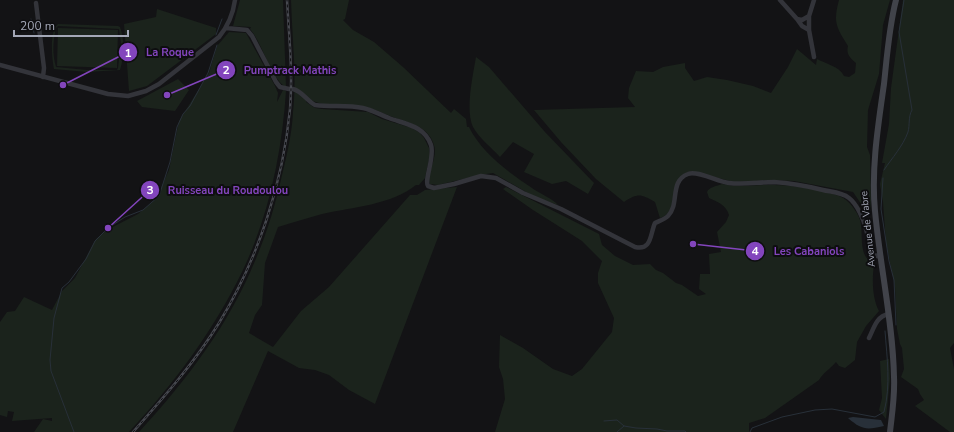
<svg xmlns="http://www.w3.org/2000/svg" width="954" height="432" viewBox="0 0 954 432" font-family="'Nunito Sans',sans-serif">
	<rect width="100%" height="100%" fill="#131315"/>
	<path fill="#1b231c" fill-rule="evenodd" d="M240,0H283L286,87C271,79 263,44 250,29L251,27L233,26Z
		M291,0H349L345,19L343,20L353,30L374,42L403,67L451,113L454,109L466,119L467,127H469C481,152 509,173 532,188C539,193 553,199 558,205L535,197L493,173L480,175L438,185L430,184C426,173 438,159 434,145C428,125 408,123 390,116C382,113 373,108 364,107C347,105 321,108 308,98L306,102L315,108L322,109L368,112L382,119L412,128L420,133L424,138L429,148L430,155L425,178L419,185H416C391,205 353,207 322,214C307,218 292,223 278,227L265,263L262,305L255,315L249,333L273,347L301,311L329,287L410,195H417L425,190L457,187L375,404L349,390L329,375L315,370L299,368L268,351L233,432H139C187,380 231,322 257,256C268,230 276,202 282,175C287,155 292,133 293,112C297,75 292,37 291,0Z
		M839,0H890L883,25L879,74L868,110L867,147L870,155L871,209L868,214L853,192L794,181L774,180L734,182L691,171C663,179 683,211 660,218L655,202C641,194 638,193 624,202L596,179L561,142L534,110L635,107L628,98L629,88L636,71L653,72L663,67L685,63V68L694,81L707,77L727,80L753,86L771,93L788,67L797,49L816,65L817,59C826,64 839,66 844,76L849,77L855,73L856,63C850,58 846,54 848,46C836,27 833,22 839,0Z
		M903,0H954V343L950,348L954,369V432H950L915,406L924,400L920,394L918,389L901,377L904,369L902,348L900,344L897,329L895,287L886,243L883,202L880,184L885,163H882L889,124L891,88Z
		M157,9L216,28V34L147,86L129,91L124,24L156,17Z
		M58,24L118,26L120,27C125,40 124,57 120,70L87,72L54,69C52,59 49,31 58,24ZM58,26L119,29L121,43L118,68L117,70H87L56,67C52,54 53,41 56,28Z
		M58,28L118,30L117,68L57,66Z
		M229,32L246,33L275,86L278,93L277,102L283,90L286,91C282,152 269,216 242,272C214,330 173,385 129,432H34L43,419L52,421V418L12,421L14,412L8,411L7,417L0,415V322L7,312L15,311L24,297L52,310L62,291L75,278L96,239L107,230L138,214L156,199L169,170L179,121L209,73L217,46Z
		M476,57L489,67L545,132L594,183L588,194L566,181L552,184L524,172L534,154L513,142L500,157C491,147 479,138 473,127C465,110 473,75 476,57Z
		M178,79L189,90L175,111L142,107L137,101Z
		M722,184C739,188 757,184 774,185C791,185 809,188 826,192C832,194 840,195 846,200C851,204 858,213 860,220C864,233 857,257 874,264C872,279 872,298 879,311L866,326L857,342L855,360L845,368L839,366L836,362C830,369 823,373 819,380L765,418L749,423V432H495L505,399L503,379L499,367L500,335L523,348L553,369L572,376L582,369L612,332L614,318L598,283V273L602,261L582,241L533,210L503,189L506,187L599,234L602,245L615,256L633,265L650,264L656,270L663,273L676,283L682,285L698,296L706,294L699,289L700,274H710L709,254L721,252L717,232L726,222L729,215C726,205 718,202 709,198L707,192C709,187 717,186 722,184Z
		M889,359L890,379L886,419L879,410L882,398L880,361Z"/>
	<path fill="#283039" d="M853,417L881,420L884,426C866,430 862,430 848,418Z"/>
	<g fill="none" stroke-linecap="round" stroke-linejoin="round">
		<path stroke="#283039" stroke-width="1" d="M31,19L34,33
			M216,35L222,19
			M884,170C892,158 903,146 908,132C910,125 908,117 912,110L899,32L904,0
			M883,178L881,209L889,261L894,280L896,325
			M604,421L617,420L624,426L636,428L657,429L667,431H685L686,432
			M74,432L51,371L50,360L54,318L62,288L69,282L86,259L95,241L108,228L125,217L143,210L159,196L170,162L177,127L183,114L190,106L208,73L217,45
			M617,432L624,426
			M750,432L752,428L782,417L815,410L832,409L875,417L884,412C891,385 887,358 885,331"/>
		<path stroke="#33343a" stroke-width="4.5" d="M780,0L797,19L802,20L809,16L814,0
			M36,3L44,68L43,77
			M809,16V30L814,57
			M797,19L802,26L809,30
			M226,28L247,30L252,36L276,82L280,87L289,89
			M0,65L108,94L128,96L146,91L159,84L219,37C228,26 233,15 235,0
			M293,89C302,91 307,101 315,105C331,107 348,105 363,108C372,110 381,115 389,118C405,124 425,126 431,145C435,157 424,180 428,186L434,188L454,184L481,176L496,178L523,193L561,209L635,247C652,251 650,234 655,223C659,221 665,219 668,216C680,204 669,181 688,174C697,170 718,182 729,183C744,185 759,182 774,182C791,183 807,186 823,190C831,192 841,192 849,198C857,204 864,220 866,229C869,238 868,249 874,255L881,257
			M869,338C874,328 876,317 888,314"/>
		<path stroke="#41434a" stroke-width="6" d="M890,432C892,414 895,396 894,377C893,323 880,266 875,211C871,169 878,126 884,84C887,56 889,27 896,0"/>
		<defs>
			<path id="rail" d="M133,432C164,397 195,362 219,323C258,259 283,183 290,109C293,72 289,36 287,0"/>
		</defs>
		<use href="#rail" stroke="#46484f" stroke-width="2.5"/>
		<use href="#rail" stroke="#0e0e10" stroke-width="1" stroke-dasharray="3" stroke-linecap="butt"/>
	</g>
	<g text-anchor="middle" dominant-baseline="central" stroke-width="4" stroke-linejoin="round" paint-order="stroke">
		<g font-size="10" fill="#a3a7b6" stroke="#0e0e10">
			<text transform="translate(868 229) rotate(-96)">Avenue de Vabre</text>
		</g>
	</g>
	<path fill="none" stroke="#8345bd" stroke-width="1.5" d="M63 85L128 52M167 95L226 70M108 228L150 190M693 244L755 251"/>
	<g fill="#8345bd" stroke="#0e0e10" stroke-width="1.5">
		<circle cx="63" cy="85" r="4"/>
		<circle cx="167" cy="95" r="4"/>
		<circle cx="108" cy="228" r="4"/>
		<circle cx="693" cy="244" r="4"/>
		<circle cx="128" cy="52" r="10"/>
		<circle cx="226" cy="70" r="10"/>
		<circle cx="150" cy="190" r="10"/>
		<circle cx="755" cy="251" r="10"/>
	</g>
	<g font-size="12" text-anchor="middle" font-weight="bold" fill="#fff">
		<text x="128" y="57">1</text>
		<text x="226" y="74">2</text>
		<text x="150" y="194">3</text>
		<text x="755" y="255">4</text>
	</g>
	<g font-size="11" text-anchor="middle" font-weight="bold" fill="#8345bd" stroke="#0e0e10" stroke-width="4" stroke-linejoin="round" paint-order="stroke">
		<text x="170" y="56">La Roque</text>
		<text x="290" y="74">Pumptrack Mathis</text>
		<text x="228" y="194">Ruisseau du Roudoulou</text>
		<text x="809" y="255">Les Cabaniols</text>
	</g>
	<path d="M14 30v6h114v-6" fill="none" stroke="#a3a7b6" stroke-width="2"/>
	<text x="20" y="30" font-size="12" fill="#a3a7b6" stroke="#0e0e10" stroke-width="3" paint-order="stroke">200 m</text>
</svg>
